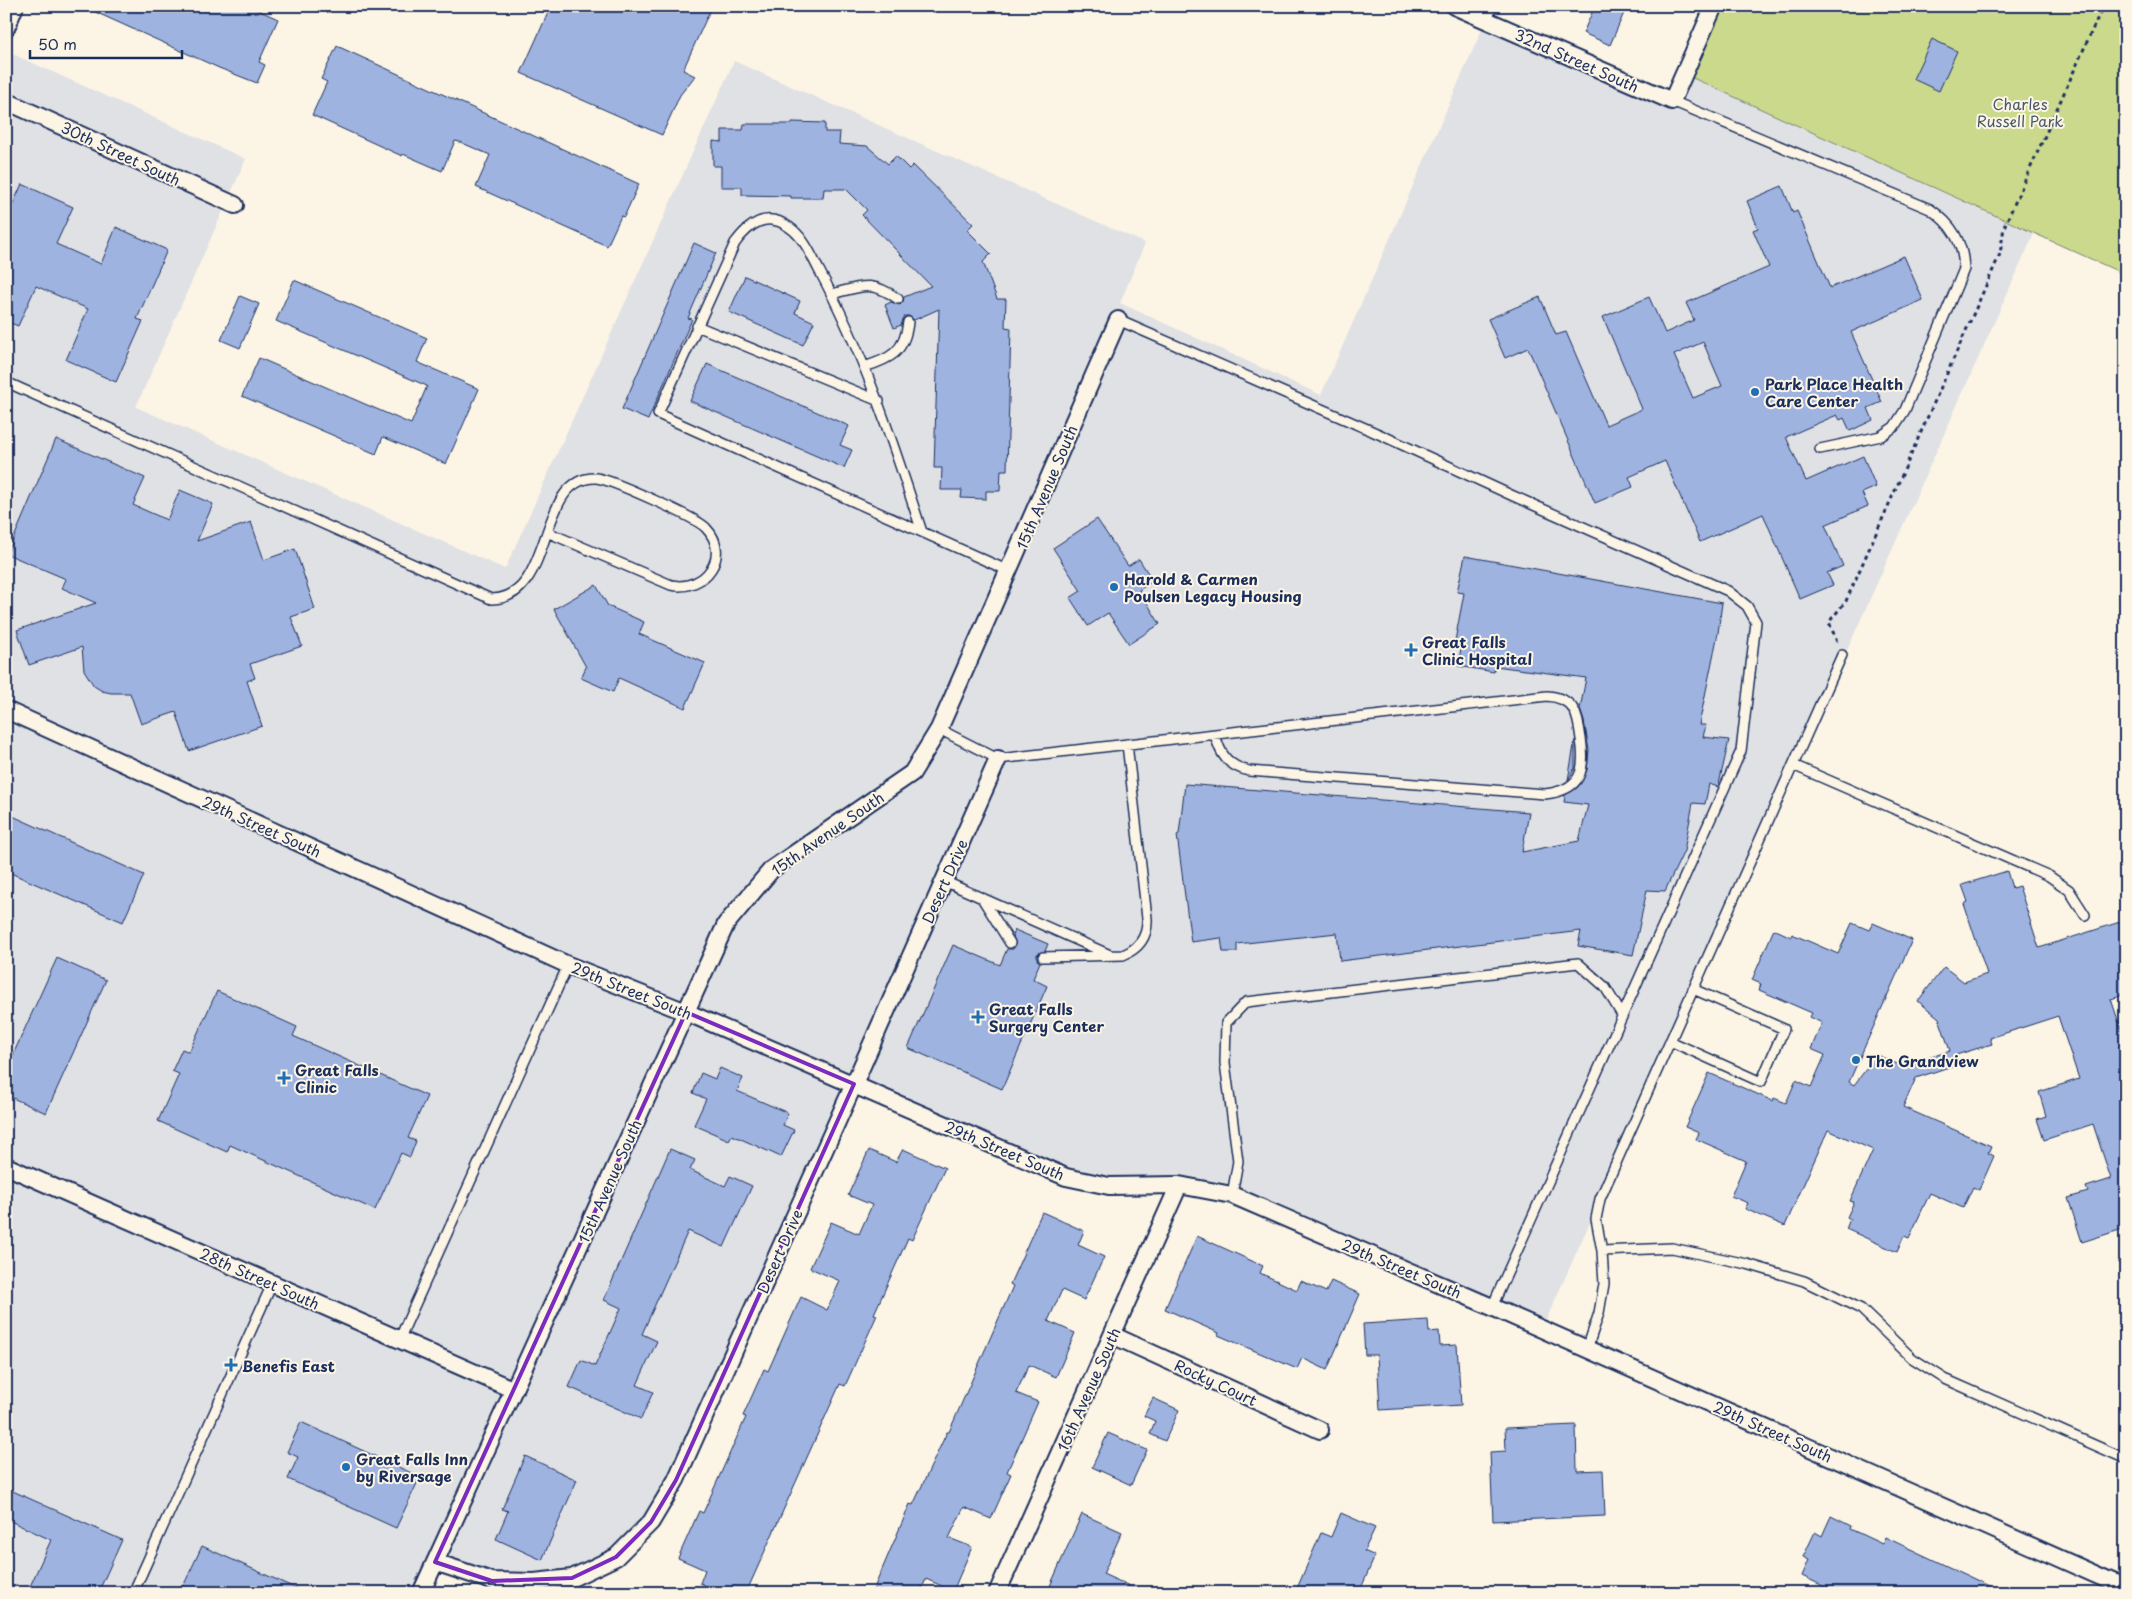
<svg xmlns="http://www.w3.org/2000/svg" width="2132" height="1599" viewBox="0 0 2132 1599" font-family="'Playpen Sans',sans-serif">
	<rect width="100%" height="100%" fill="#fcf5e5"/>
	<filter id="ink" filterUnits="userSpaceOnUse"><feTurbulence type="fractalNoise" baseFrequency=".02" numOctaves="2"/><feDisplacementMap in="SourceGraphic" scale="10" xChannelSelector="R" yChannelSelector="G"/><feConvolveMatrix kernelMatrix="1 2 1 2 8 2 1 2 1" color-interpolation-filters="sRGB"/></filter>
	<g filter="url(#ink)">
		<path fill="#e0e1e4" d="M1486,20L1671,101L1684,74L2034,234L1542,1329L1232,1195L1109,1186L854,1085L676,1480L616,1557L534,1582L436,1562L421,1593H6V51L246,159L136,407L505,569L734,61L1145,243L1120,303L1321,395Z"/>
		<path fill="#cbd98d" stroke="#738476" d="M1715,6H2126V275L1684,74Z"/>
		<path fill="#9fb3e1" stroke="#1b2f5e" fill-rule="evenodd" d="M82,6H249L278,19L259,62L265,65L257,83L219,68Z
			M551,6H712L683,70L695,76L680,95L662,135L521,73Z
			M1595,6H1627L1610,45L1583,33Z
			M1932,39L1957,51L1939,91L1913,79Z
			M337,46L639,184L624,217L621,216L607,246L476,187L490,155L460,142L455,141L442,171L403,154L402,156L312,115L327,82L321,79Z
			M792,122L825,123V132H840L839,144L867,146L888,164L896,156L909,169L913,165L973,224L967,230L991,254L983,262L997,299H1006L1005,327L1011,328L1007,470H1001L1000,491H986V499L961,498L962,490H941L942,468H934L939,309L914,320L909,316H905L901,325L894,328L885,305L891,302L900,305L903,302L904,297L931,286L862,215L867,210L846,189H824L823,198H791V196L742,195V187H721V166H713V141L722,142V130H743L744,124H792Z
			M22,184L73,207L56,244L101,264L116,227L167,250L137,319L143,321L116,382L66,360L88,309L36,286L18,326L6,321V219Z
			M1782,186L1793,213L1797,211L1830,288L1904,256L1923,300L1851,332L1882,402L1868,408L1873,420L1850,431L1844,418L1840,420L1837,415L1786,437L1806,481L1863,456L1876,487L1862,493L1868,506L1825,525L1843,566L1827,573L1833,585L1800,599L1763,514L1700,542L1665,461L1629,477L1633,487L1595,503L1528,348L1505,358L1488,319L1540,297L1556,335L1566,332L1606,425L1642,409L1603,317L1649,297L1665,333L1694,320L1686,303L1769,267L1753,230L1758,228L1747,201ZM1703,342L1722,386L1693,398L1674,355Z
			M694,243L716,253L688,318L692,319L648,420L622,409Z
			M745,276L800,301L795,313L814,322L803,345L729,312Z
			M294,280L427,338L417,362L479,389L446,464L383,437L376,454L242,396L259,358L411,424L427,386L276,321Z
			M240,296L259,304L240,348L221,340Z
			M707,364L849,426L840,445L852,450L844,468L690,401Z
			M56,439L145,478L133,505L167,520L180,490L213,504L197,541L251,522L264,560L295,549L315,609L291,617L302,646L250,664L255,678L247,681L262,726L189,751L176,712L141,724L130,693H111L102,691L94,686L84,670L82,647L29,665L17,630L96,603L62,588L66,579L7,554Z
			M1097,519L1128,566L1139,559L1153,581L1139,590L1160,624L1129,644L1108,613L1088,626L1070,598L1081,591L1053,548Z
			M1465,556L1722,603L1718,633L1699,725H1706L1703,737L1729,740L1719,784L1718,787L1709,784L1705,804L1693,803L1684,851L1665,891L1647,890L1633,955L1578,946L1581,931L1340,961L1337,933L1237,944V952H1223L1221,938L1191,942L1177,835L1179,834L1185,784L1529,812L1522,852L1579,841L1588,805L1564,802L1565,795L1578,787L1587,770L1589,750L1584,721L1580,709L1586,678L1495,666L1494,672L1458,666L1461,648L1454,646L1464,593L1457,592Z
			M596,585L608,606L644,622L639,634L705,663L685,708L619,678L613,692L581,678L586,667L554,609Z
			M1575,740V768L1568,780Z
			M6,813L144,875L123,922L6,871Z
			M2007,871L2012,888L2019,886L2039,948L2126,920V994L2111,999L2126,1044V1228L2082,1242L2068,1198L2088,1192L2086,1187L2111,1179L2093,1124L2044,1140L2037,1119L2046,1116L2039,1092L2079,1079L2058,1016L1990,1038L1992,1044L1956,1055L1958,1064L1916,1078L1903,1107L1991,1146L1988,1153L1994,1156L1979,1190L1973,1187L1963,1208L1930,1193L1909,1238L1904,1236L1897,1252L1846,1229L1850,1219L1847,1217L1854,1202L1850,1201L1873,1150L1828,1130L1785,1226L1745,1209L1748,1203L1731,1196L1746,1161L1696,1139L1699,1133L1685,1127L1709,1073L1773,1101L1774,1098L1786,1103L1796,1080L1811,1087L1825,1055L1811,1049L1822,1023L1810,1017L1812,1013L1759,990L1761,984L1752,980L1774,929L1791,937L1792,934L1838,954L1852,923L1869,930L1873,923L1912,940L1849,1082L1854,1085L1877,1055L1902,1066L1950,1051L1939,1018L1918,1001L1944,967L1964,982L1987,974L1964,904L1968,902L1962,885Z
			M1015,930L1048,944L1045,951L1037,954V960L1040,962L1033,979L1047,986L1002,1089L908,1048L953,945L1000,965L1007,949H1013L1016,945L1013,936Z
			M57,958L106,980L46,1113L6,1095V1070Z
			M217,991L297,1027L293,1036L427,1096L408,1138L416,1141L410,1157L401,1153L375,1210L230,1145L227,1152L158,1121L179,1074L172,1071L182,1049L189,1052Z
			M720,1068L743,1078L737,1091L788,1113L783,1125L794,1130L781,1157L732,1135L729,1140L694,1125L706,1099L693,1093L701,1073L715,1079Z
			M670,1149L695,1160L690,1170L725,1186L730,1176L752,1186L724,1247L688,1231L642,1334L657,1341L637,1385L653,1392L641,1419L569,1387L581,1360L595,1366L621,1308L604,1300Z
			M903,1149L945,1168L912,1240L908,1238L874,1314L877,1315L845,1386L840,1384L746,1593H722L700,1583L705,1570L678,1558L699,1511L703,1513L746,1417L743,1416L764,1369L768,1371L801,1297L827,1310L840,1281L810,1268L831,1222L859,1234L872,1205L848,1195L869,1150L896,1162Z
			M1042,1212L1084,1231L1078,1245L1104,1257L1084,1300L1062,1290L1048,1321L1075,1333L1056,1377L1029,1365L1016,1393L1038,1402L1007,1472L1011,1474L991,1519L964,1507L949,1538L972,1547L953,1591L926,1579L920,1593H872L910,1504L913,1505L947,1432H949L1013,1286L1010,1284Z
			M1197,1236L1263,1266L1260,1273L1297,1290L1301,1281L1326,1292L1331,1281L1360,1294L1327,1370L1302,1358L1297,1369L1218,1335L1219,1333L1165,1309Z
			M1428,1320L1429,1332L1439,1331L1440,1346L1457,1345L1461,1405L1380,1410L1377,1355H1365L1363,1324Z
			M1153,1398L1179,1410L1165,1441L1150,1434L1155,1421L1144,1416Z
			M301,1422L420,1477L396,1528L288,1479L298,1457L287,1452Z
			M1576,1425L1577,1471L1603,1470L1605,1516L1493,1521L1490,1452L1506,1451L1505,1428Z
			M1108,1433L1147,1450L1131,1485L1092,1467Z
			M525,1456L577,1480L542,1560L496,1539L508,1511L502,1509Z
			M6,1488L122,1540L98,1593H27L51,1540L6,1519Z
			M1341,1513L1375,1528L1364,1551L1375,1556L1359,1593H1295L1321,1533L1331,1537Z
			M1082,1514L1122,1532L1103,1574L1145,1593H1065L1050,1586Z
			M1831,1516L1851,1526L1850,1529L1882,1544L1885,1537L2004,1593H1838L1802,1576L1809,1560L1803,1557L1815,1532L1822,1536Z
			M202,1546L306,1593H180Z"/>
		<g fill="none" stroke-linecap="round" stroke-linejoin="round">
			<defs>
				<path id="service" d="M1486,20L1493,6
					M1672,101L1930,209C1952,224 1963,242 1964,269L1905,410L1894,427L1881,436L1820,449
					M832,294C862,286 872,280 898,299
					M1118,320L1381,435L1511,495L1728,591L1747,606L1756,622L1741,751L1492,1307
					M697,326L879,401
					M864,367C890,359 905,352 908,322
					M6,382L491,599C556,600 535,476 596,478C610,479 697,518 706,528C732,555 705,592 671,585L547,532
					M922,532C893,443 864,353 819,270C811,255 804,237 789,227C766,211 749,224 735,243L658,414L1009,571
					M939,729L998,759L1547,696C1575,698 1578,715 1581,739C1586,771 1581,790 1545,794L1249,771C1228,766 1220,755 1215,734
					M1793,765L2049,876L2069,890L2085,915
					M944,881L982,898L1010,943
					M982,898L1108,954
					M1043,957L1123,955C1140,948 1148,936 1147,918L1127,744
					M1670,1041L1761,1082L1784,1029L1693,989
					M1232,1195L1238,1161L1225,1063L1226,1023L1246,1002L1578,963L1605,987L1622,1015
					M1602,1251L1672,1248L1747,1264L1804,1281L1861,1309L1912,1358L1945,1379L2126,1459
					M399,1340L568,965
					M1587,1349L1599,1313L1604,1284L1602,1251L1596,1219L1600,1199L1842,655
					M134,1591L272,1284"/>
				<path id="minor" d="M1454,6L1672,101L1714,6
					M6,28L15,6
					M6,101L235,205
					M6,710L568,965L686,1012L1066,1177L1109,1186L1179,1185L1232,1195L1492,1307L2126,1588
					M6,1166L514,1390
					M1112,1335L1320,1430
					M435,1562L492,1581L534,1582L572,1578L616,1557L651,1522L676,1480L854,1084L998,759
					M421,1593L726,924L772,869L912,773L939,729L1118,320
					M997,1593L1179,1185"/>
			</defs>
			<use href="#service" stroke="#1b2f5e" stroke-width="12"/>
			<use href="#minor" stroke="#1b2f5e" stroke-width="20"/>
			<path stroke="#1b2f5e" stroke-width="3" stroke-dasharray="4 4" stroke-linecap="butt" d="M1837,642L1829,622L1846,601L2000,254L2004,227L2103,6"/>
			<use href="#service" stroke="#fcf5e5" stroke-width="9"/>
			<use href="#minor" stroke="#fcf5e5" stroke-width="16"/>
		</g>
	</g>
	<path fill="none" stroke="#7b2cbf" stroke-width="4" stroke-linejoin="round" d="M686,1012L854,1084L676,1480L651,1522L616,1557L572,1578L492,1581L435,1562Z"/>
	<g fill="#1f6fb2" stroke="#fcf5e5" stroke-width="2">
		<circle cx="1755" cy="392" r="5"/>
		<circle cx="1114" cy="587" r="5"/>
		<path d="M1408.5 642.5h5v5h5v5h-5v5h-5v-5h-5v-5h5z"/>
		<path d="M975.5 1009.5h5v5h5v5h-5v5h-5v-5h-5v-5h5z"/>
		<circle cx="1856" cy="1060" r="5"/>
		<path d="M281.5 1070.5h5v5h5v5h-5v5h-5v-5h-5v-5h5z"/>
		<path d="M228.5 1357.5h5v5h5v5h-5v5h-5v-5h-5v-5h5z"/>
		<circle cx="346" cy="1467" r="5"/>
	</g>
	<g text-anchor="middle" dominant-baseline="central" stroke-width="4" stroke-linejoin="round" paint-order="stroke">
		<g font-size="15" fill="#1b2f5e" stroke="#fcf5e5">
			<text transform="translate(1577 60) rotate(24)">32nd Street South</text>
			<text transform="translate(121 153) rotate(25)">30th Street South</text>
			<text transform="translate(1046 487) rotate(-67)">15th Avenue South</text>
			<text transform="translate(262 826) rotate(24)">29th Street South</text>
			<text transform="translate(827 833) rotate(-35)">15th Avenue South</text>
			<text transform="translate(944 881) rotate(-66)">Desert Drive</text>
			<text transform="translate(632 990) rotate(22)">29th Street South</text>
			<text transform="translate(1005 1150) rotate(23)">29th Street South</text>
			<text transform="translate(609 1181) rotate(-66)">15th Avenue South</text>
			<text transform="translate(779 1251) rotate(-66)">Desert Drive</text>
			<text transform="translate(1402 1268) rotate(23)">29th Street South</text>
			<text transform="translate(260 1278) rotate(24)">28th Street South</text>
			<text transform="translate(1216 1382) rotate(25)">Rocky Court</text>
			<text transform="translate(1088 1389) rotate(-66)">16th Avenue South</text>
			<text transform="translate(1773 1431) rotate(24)">29th Street South</text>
		</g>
		<g font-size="15" fill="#475a6a" stroke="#fcf5e5">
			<text x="2020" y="103">Charles<tspan x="2020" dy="17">Russell Park</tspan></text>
		</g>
		<g font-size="15" font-weight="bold" fill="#1b2f5e" stroke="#fcf5e5" text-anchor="start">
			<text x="1765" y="383">Park Place Health<tspan x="1765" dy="17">Care Center</tspan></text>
			<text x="1124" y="578">Harold &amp; Carmen<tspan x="1124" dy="17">Poulsen Legacy Housing</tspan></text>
			<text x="1422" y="641">Great Falls<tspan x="1422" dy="17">Clinic Hospital</tspan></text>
			<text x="989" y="1008">Great Falls<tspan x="989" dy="17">Surgery Center</tspan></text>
			<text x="1866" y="1060">The Grandview</text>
			<text x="295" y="1069">Great Falls<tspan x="295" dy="17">Clinic</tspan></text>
			<text x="242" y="1365">Benefis East</text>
			<text x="356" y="1458">Great Falls Inn<tspan x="356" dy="17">by Riversage</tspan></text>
		</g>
	</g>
	<rect width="2132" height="1599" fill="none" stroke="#fcf5e5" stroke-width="25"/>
	<rect x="12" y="12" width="2107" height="1574" fill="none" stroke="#1b2f5e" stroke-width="2" filter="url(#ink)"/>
	<path d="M30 50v8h152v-8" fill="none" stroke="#1b2f5e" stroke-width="2.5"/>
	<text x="38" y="50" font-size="15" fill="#1b2f5e" stroke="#fcf5e5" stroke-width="4" paint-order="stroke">50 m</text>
</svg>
